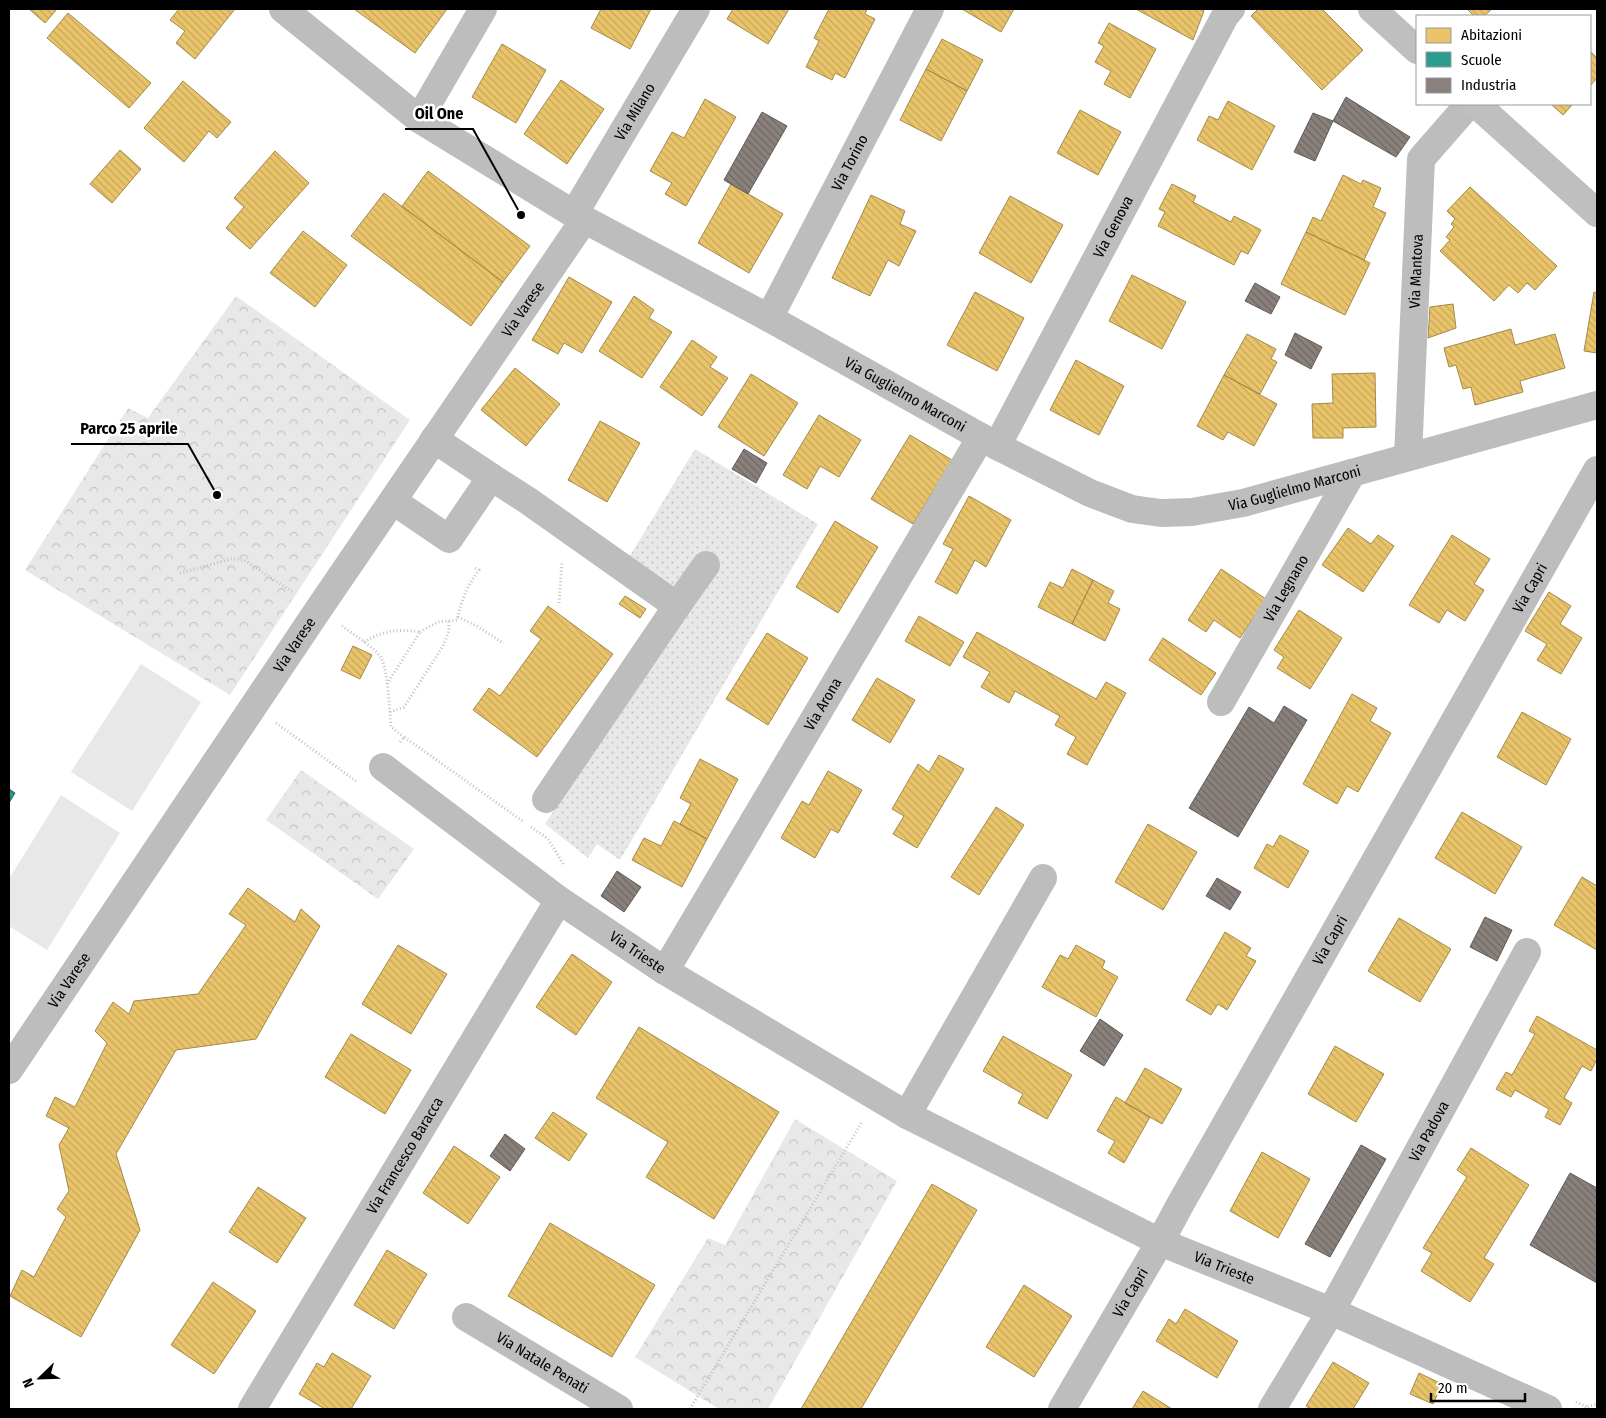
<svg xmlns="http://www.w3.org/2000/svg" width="1606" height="1418" viewBox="0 0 1606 1418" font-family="'Fira Sans Condensed',sans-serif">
	<defs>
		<pattern id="forest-crowns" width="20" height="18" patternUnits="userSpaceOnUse" patternTransform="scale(1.25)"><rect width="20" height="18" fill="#e8e8e8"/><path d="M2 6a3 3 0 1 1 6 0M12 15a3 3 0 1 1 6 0" fill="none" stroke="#c5c5c5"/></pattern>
		<pattern id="garden-dots" width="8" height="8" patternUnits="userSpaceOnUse" patternTransform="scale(1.25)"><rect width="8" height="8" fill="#e8e8e8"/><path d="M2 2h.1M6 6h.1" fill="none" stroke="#c5c5c5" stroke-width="1.8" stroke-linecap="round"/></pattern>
		<pattern id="homes-back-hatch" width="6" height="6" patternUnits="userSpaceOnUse" patternTransform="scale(1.25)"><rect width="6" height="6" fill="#e9c46a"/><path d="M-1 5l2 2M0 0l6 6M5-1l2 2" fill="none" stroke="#c6a75a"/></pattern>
		<pattern id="schools-back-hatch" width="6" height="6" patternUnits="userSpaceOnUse" patternTransform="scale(1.25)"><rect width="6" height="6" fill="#2a9d8f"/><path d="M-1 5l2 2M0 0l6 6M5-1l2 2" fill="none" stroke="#227e72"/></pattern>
		<pattern id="industry-back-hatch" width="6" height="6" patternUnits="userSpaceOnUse" patternTransform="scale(1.25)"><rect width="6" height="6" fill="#8a817c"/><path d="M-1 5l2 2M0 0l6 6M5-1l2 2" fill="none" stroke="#6e6763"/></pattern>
	</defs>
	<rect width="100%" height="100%" fill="#fff"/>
	<path fill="#e8e8e8" d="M141,664L201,702L132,811L71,772Z
		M61,795L120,833L47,950L9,926V879Z"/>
	<path fill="url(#forest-crowns)" d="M236,296L410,420L230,695L25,570L128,408L148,418Z
		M301,770L414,849L378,899L266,820Z
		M795,1119L897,1181L768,1409H719L635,1357L708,1238L725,1245Z"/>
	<path fill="url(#garden-dots)" d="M695,449L818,524L620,860L597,844L588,858L545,824L717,562L701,552L674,590L628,559Z"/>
	<path fill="url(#homes-back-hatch)" stroke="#a3894a" d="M29,9H57L45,23Z
		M179,9H235L195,59L176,43L185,31L170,20Z
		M354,9H447L415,53Z
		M601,9H651L630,49L591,28Z
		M733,9H789L768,44L727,19Z
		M829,9H867L865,14L875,19L845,78L835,73L832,80L806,67L819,41L814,38Z
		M962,9H1014L1001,32Z
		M1136,9H1200L1204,11L1193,40Z
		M1258,9H1322L1363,50L1322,90L1251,16Z
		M1467,9H1492L1484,16H1474Z
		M68,13L151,83L129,108L47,38Z
		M1109,23L1156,49L1130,98L1104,84L1111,71L1095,62L1104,46L1098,43Z
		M942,39L983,60L967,91L926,69Z
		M502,44L546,70L516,123L472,97Z
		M1590,51L1597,58V78L1590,86Z
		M926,69L967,91L941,141L900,120Z
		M561,80L604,109L567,164L524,134Z
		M183,81L231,122L217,138L209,131L184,162L144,128Z
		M705,99L736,117L686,206L665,194L672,183L650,171L672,132L684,138Z
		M1228,101L1275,126L1252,170L1197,140L1209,116L1218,120Z
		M1551,104H1573L1563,115Z
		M1080,110L1121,132L1098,175L1057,153Z
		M120,150L141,169L112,203L90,184Z
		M275,151L309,183L250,249L226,228L244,207L234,198Z
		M428,171L530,246L503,282L402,206Z
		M1343,175L1361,184L1363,180L1381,188L1373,207L1386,213L1364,260L1306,232L1313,217L1321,221Z
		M731,184L783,214L749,273L698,243Z
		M1172,184L1196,196L1193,202L1231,222L1234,216L1261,230L1248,254L1241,251L1234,265L1158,226L1165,212L1159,209Z
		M1470,187L1557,266L1535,290L1527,283L1518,293L1509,285L1494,301L1440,251L1450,240L1446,237L1454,227L1451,224L1455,219L1447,211Z
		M384,193L503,282L471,326L351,236Z
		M871,195L905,211L900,224L916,231L899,266L888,260L870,296L832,278Z
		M1010,196L1063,225L1031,283L979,253Z
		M303,231L347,265L315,307L270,273Z
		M1306,232L1370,263L1345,315L1281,284Z
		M1132,275L1186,302L1162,349L1109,321Z
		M569,277L612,302L582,353L564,343L558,354L532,340Z
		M975,292L1024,318L997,371L947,345Z
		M1594,292L1597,293V353L1584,351Z
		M634,296L654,310L649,318L672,332L642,378L599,351Z
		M1453,304L1456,328L1428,338L1430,307Z
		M1511,329L1515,345L1555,334L1565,368L1520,381L1523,392L1475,405L1471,387L1463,389L1456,365L1449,367L1444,348Z
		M1247,334L1276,349L1271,359L1277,362L1260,394L1224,375Z
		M692,340L717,357L710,367L728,378L702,416L660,387Z
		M1076,360L1124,386L1099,435L1050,410Z
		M515,368L560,404L526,446L481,410Z
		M1375,373L1376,427L1343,428V438H1313L1312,404L1333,403L1332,374Z
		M751,374L798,403L764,456L718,427Z
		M1224,375L1277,404L1254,446L1228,432L1223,440L1197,426Z
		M819,415L861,440L839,477L820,466L807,489L783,475Z
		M600,421L640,443L607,502L568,480Z
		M910,435L952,460L913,524L871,499Z
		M969,496L1011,520L986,567L975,560L957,594L935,582L953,549L943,544Z
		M835,521L878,547L838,613L796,587Z
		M1348,528L1371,544L1378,535L1394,546L1363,592L1322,565Z
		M1452,535L1490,559L1474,584L1484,590L1465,621L1447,610L1439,623L1409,605Z
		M1072,569L1093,580L1072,624L1038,607L1050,582L1063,588Z
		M1221,569L1266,599L1240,638L1214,620L1206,632L1188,620Z
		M1093,580L1114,591L1108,603L1120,609L1105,641L1072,624Z
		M1549,592L1571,606L1560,624L1582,638L1561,674L1537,660L1547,644L1525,631Z
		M625,596L646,609L640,618L619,604Z
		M548,606L613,654L537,757L473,710L489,688L500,696L541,639L530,631Z
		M1299,610L1342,638L1310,689L1277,668L1284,657L1274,650Z
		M919,616L964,642L950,666L905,641Z
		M977,632L1096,699L1106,682L1126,693L1087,765L1067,754L1076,737L1055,725L1060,716L1015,691L1009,703L981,687L990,672L963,657Z
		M767,633L808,658L768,725L726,699Z
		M1163,638L1216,673L1201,695L1149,660Z
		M353,646L372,655L360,679L341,670Z
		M877,678L915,700L890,743L852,720Z
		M1352,694L1377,708L1370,721L1391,733L1358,792L1347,786L1337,804L1303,784Z
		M1522,712L1571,739L1546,785L1497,757Z
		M939,755L964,769L917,848L893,834L904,816L892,809L918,764L929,772Z
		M700,759L738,779L707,839L680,824L691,804L680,798Z
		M828,771L862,790L838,833L831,829L815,858L781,838L802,801L809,805Z
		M996,807L1024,825L979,895L951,877Z
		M1462,812L1522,847L1495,894L1435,858Z
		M674,821L707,839L682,887L632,860L644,838L661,846Z
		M1148,824L1197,852L1163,910L1115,882Z
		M1280,835L1309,851L1288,888L1254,868L1267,844L1273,847Z
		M1582,877L1597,886V950L1554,925Z
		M248,888L295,922L301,909L320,926L256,1039L176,1050L116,1154L140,1230L81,1337L10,1296L22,1270L34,1277L66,1217L57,1209L69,1191L59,1145L69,1128L46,1116L55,1097L75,1107L107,1043L95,1031L113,1002L129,1014L134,1001L198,994L246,925L229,914Z
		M1399,918L1451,949L1420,1002L1368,971Z
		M1225,932L1251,948L1246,956L1256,961L1227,1010L1218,1004L1211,1015L1186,1000Z
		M398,945L447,974L411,1034L362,1004Z
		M1076,945L1105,961L1102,968L1118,977L1096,1017L1042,987L1060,955L1068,959Z
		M572,954L612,982L576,1035L536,1007Z
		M1537,1016L1597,1050V1059L1591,1071L1582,1066L1564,1098L1572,1103L1560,1125L1545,1117L1549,1109L1515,1090L1511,1097L1496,1089L1506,1072L1512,1075L1535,1034L1529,1031Z
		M639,1027L779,1112L714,1219L646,1177L668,1142L596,1098Z
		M351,1034L411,1070L385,1114L325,1077Z
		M1003,1036L1072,1075L1047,1119L1018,1103L1023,1094L983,1071Z
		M1335,1046L1384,1074L1356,1122L1308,1094Z
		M1145,1068L1182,1089L1162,1124L1125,1103Z
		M1116,1097L1150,1117L1124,1163L1108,1153L1115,1141L1097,1131Z
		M553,1112L587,1134L569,1161L535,1138Z
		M454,1146L500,1177L468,1224L423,1193Z
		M1471,1148L1529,1185L1484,1258L1494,1264L1470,1302L1421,1271L1432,1253L1423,1248L1467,1177L1457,1170Z
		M1262,1152L1310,1179L1278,1238L1230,1211Z
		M932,1184L977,1210L861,1409H801Z
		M258,1187L306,1218L277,1263L229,1232Z
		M550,1223L655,1285L612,1357L508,1296Z
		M387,1250L427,1274L394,1329L354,1305Z
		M213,1282L256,1311L214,1374L171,1345Z
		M1024,1285L1072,1316L1034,1377L986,1347Z
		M1185,1309L1238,1341L1217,1378L1156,1341L1169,1319L1176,1324Z
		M332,1353L371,1376L351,1409H325L299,1394L317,1363L324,1367Z
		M1333,1362L1369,1383L1353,1409H1311L1306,1406Z
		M1419,1373L1442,1384L1433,1404L1410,1394Z
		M1143,1391L1172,1409H1132Z"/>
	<path fill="url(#schools-back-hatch)" stroke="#1d6e64" d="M9,789L15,793L9,803Z"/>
	<path fill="url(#industry-back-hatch)" stroke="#615a57" d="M1346,97L1410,137L1396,157L1333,121Z
		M762,112L787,126L748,194L724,180Z
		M1313,113L1333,121L1315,161L1294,152Z
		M1255,283L1280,297L1271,314L1245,301Z
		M1295,333L1322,347L1311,369L1285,355Z
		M744,449L767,463L756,483L732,469Z
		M1284,706L1307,720L1238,837L1189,808L1249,707L1274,723Z
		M617,871L641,887L624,912L601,896Z
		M1217,878L1241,892L1230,910L1206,896Z
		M1485,917L1512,930L1497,961L1470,947Z
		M1100,1019L1123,1035L1104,1066L1080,1051Z
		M505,1134L525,1149L510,1171L490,1156Z
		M1361,1145L1386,1159L1330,1257L1305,1244Z
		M1570,1173L1597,1188V1283L1530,1245Z"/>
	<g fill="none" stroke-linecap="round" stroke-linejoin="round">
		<path stroke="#c2c2c2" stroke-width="3" stroke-dasharray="1 2.5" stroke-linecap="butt" d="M180,573L231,559L244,560L294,593
			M559,603L562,562
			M458,617L477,626L503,643
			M342,626C351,633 376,648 381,658C389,673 389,709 391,727L404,737
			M420,632L438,622L457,620C461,601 467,586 479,570L473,567
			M364,642C385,630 395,629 420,632L387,684
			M390,712L404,707L443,646L449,631V621
			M276,723L356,781
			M400,742L404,737L524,822
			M531,827L548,839L564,865
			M1576,1402L1587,1407
			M690,1409L862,1122
			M1585,1409L1587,1407L1597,1404"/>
		<g stroke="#bdbdbd" stroke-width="28">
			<path id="s1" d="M283,9L419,119L574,214L769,318L997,446L1090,493L1132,509L1161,513L1192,512L1243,503L1597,405"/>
			<path d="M419,119L483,9"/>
			<path id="s2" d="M574,214L696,9"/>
			<path id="s3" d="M769,318L930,9"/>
			<path d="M434,439L491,477"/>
			<path id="s4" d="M997,446L1225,16L1231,9"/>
			<path id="s5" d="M1408,457L1421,159L1469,104"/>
			<path d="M393,501L449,539L491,477L527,500L677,606L546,799"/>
			<path d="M677,606L706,565"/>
			<path id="s6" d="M1221,702L1352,473"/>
			<path id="s7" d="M383,767L559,900L665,971L907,1115L1160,1242L1331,1311L1548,1409"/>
			<path id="s8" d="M665,971L981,437"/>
			<path id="s9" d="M9,1070L318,610L584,220"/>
			<path d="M907,1115L1043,878"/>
			<path id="s10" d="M466,1317L619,1409"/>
			<path id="s11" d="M252,1409L559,900"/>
			<path id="s12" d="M1062,1409L1160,1242L1181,1203L1597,470"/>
			<path id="s13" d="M1272,1409L1331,1311L1527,952"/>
		</g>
		<path stroke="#bfbfbf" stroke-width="28" d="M1372,9L1417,50
			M1476,104L1597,213"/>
	</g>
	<g text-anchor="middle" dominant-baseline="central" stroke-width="5" stroke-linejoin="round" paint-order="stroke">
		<g font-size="15" fill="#000" stroke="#fff">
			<text stroke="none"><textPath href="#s2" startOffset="119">Via Milano</textPath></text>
			<text stroke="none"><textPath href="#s3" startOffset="175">Via Torino</textPath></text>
			<text stroke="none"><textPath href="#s4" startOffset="248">Via Genova</textPath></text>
			<text stroke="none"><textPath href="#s5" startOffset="186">Via Mantova</textPath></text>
			<text stroke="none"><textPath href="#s9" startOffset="918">Via Varese</textPath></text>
			<text stroke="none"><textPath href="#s1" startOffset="734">Via Guglielmo Marconi</textPath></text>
			<text stroke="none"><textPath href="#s1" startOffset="1154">Via Guglielmo Marconi</textPath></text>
			<text stroke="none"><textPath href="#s6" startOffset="131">Via Legnano</textPath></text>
			<text stroke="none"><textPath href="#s12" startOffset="945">Via Capri</textPath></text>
			<text stroke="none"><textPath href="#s9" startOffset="512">Via Varese</textPath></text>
			<text stroke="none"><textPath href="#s8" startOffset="310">Via Arona</textPath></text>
			<text stroke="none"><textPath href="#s12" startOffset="540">Via Capri</textPath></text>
			<text stroke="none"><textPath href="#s7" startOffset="315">Via Trieste</textPath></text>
			<text stroke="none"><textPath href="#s9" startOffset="108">Via Varese</textPath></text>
			<text stroke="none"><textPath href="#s13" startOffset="319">Via Padova</textPath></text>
			<text stroke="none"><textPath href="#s11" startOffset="296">Via Francesco Baracca</textPath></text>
			<text stroke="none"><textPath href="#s7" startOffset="982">Via Trieste</textPath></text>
			<text stroke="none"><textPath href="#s12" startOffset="135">Via Capri</textPath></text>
			<text stroke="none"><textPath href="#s10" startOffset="89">Via Natale Penati</textPath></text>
		</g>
	</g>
	<path fill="none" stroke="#000" stroke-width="2" d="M521 215L473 129H405M217 495L188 444H71"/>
	<g fill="#000" stroke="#fff" stroke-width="2">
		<circle cx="521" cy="215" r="5"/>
		<circle cx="217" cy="495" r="5"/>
	</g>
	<g font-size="16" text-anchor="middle" font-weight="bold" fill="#000" stroke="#fff" stroke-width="5" stroke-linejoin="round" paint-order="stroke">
		<text x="439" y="119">Oil One</text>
		<text x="129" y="434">Parco 25 aprile</text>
	</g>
	<rect width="1606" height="1418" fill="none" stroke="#000000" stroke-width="20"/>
	<rect x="1416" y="15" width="175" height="90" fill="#ffffff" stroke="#999999"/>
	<rect x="1426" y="28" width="25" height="15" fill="#e9c46a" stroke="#999999"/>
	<text x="1461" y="40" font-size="15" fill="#000000">Abitazioni</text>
	<rect x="1426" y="52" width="25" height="15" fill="#2a9d8f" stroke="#999999"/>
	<text x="1461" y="65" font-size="15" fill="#000000">Scuole</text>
	<rect x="1426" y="78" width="25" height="15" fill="#8a817c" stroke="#999999"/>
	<text x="1461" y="90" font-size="15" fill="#000000">Industria</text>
	<g transform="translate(40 1378) rotate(247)" stroke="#ffffff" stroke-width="4" paint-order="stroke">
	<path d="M0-4L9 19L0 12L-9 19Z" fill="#000000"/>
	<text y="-8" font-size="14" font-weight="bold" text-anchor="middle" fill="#000000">N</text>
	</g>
	<path d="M1431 1393v8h94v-8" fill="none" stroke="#000000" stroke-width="2.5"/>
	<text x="1438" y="1393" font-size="15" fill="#000000" stroke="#ffffff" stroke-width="4" paint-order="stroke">20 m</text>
</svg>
